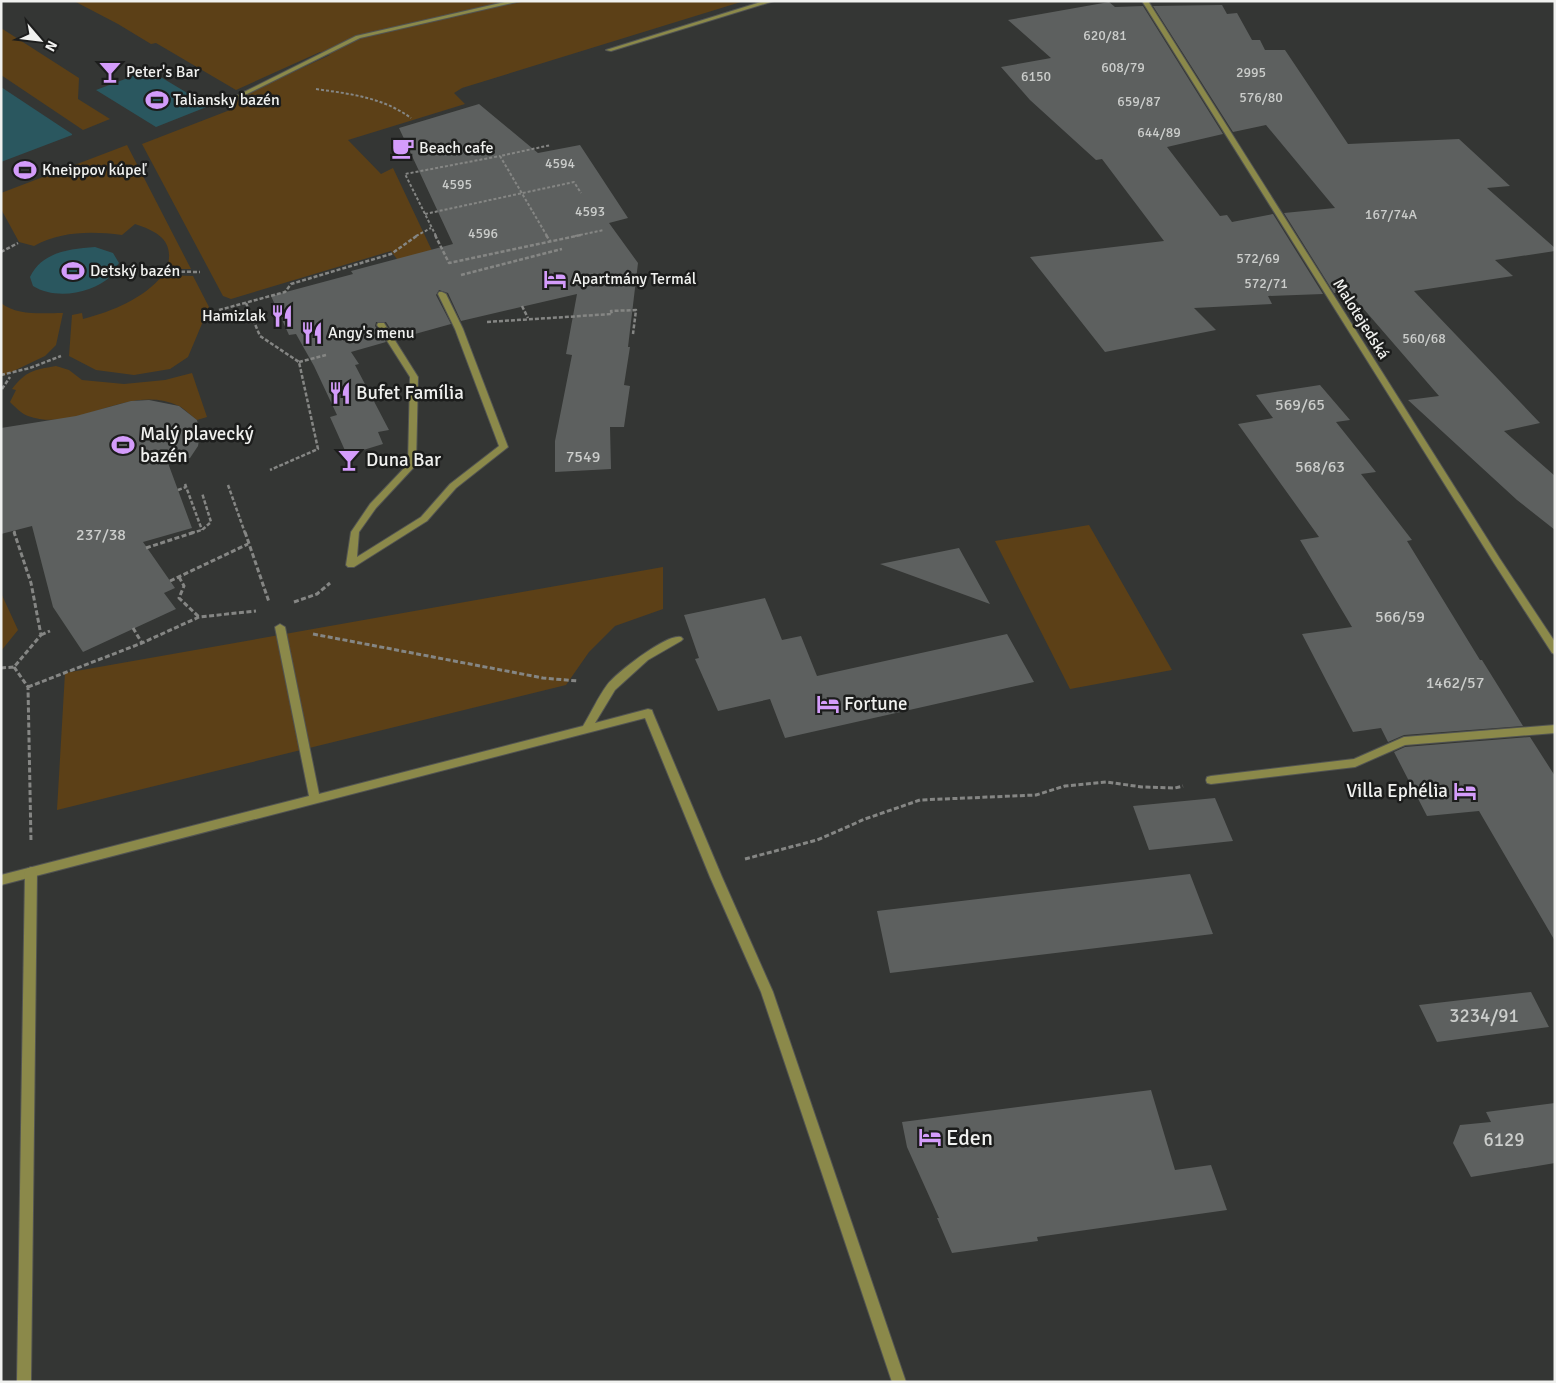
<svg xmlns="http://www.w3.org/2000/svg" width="1556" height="1383" viewBox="0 0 1556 1383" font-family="Signika,sans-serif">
	<rect width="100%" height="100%" fill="#343634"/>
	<path fill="#5c4017" d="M74,1H744L462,88L454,93L465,104L348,140L381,174L393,168L443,274L405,270L391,251L231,299L223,296L142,144L230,110L232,100L330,55L320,52L236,90L156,43L151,44L118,24Z
		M1,28L79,78L78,99L110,119L83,130L1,75Z
		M127,145L191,269H167C175,241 159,232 135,224L122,235C92,231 61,231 34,246L19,242L1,209V193Z
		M163,275L193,276L209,307L188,357L170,369L134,375L96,370L69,356L72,315L82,313L83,319C113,311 143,299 163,275Z
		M1,303C17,316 43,313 63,313L56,345L45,356L1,377Z
		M56,366L69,370L82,380L124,384L165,380L192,373L207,417L197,420C191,416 185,409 179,406C128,382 78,434 28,416C22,414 15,407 10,402L16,390L12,389C26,371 33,370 56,366Z
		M1089,525L1172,670L1070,689L995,541Z
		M663,567V609L615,626L589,652L566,685L57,810L65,673Z
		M1,593L18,630L1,651Z"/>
	<path fill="#2a575f" d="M149,70L209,106L156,127L96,90Z
		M1,87L72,134V135L1,162Z
		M95,247L113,253L119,263C116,267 115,273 111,276C92,294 55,300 33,286L30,277C42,252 69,249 95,247Z"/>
	<path fill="#5d605f" d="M1109,2L1115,7L1143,6L1223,134L1167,147L1220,216L1227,215L1232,222L1273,214L1323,294L1268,296L1272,304L1194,308L1216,330L1105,352L1030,257L1164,241L1102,159L1096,160L1030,100L1001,67L1051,58L1008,20Z
		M1222,5L1227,14L1237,13L1252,40H1260L1265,50H1285L1348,144L1459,139L1510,186L1487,188L1555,248V251L1495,260L1513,276L1414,291L1540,423L1504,431L1555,476V530L1517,500L1408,400L1439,396L1349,292L1334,293L1284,213L1335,208L1266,125L1233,132L1153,6Z
		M479,104L538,153L580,145L628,218L609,223L638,263L628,347H630L624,385L630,386L624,427H610L611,469L555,472V441L572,355L566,354L577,294L461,321L448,293L439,290L436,295L451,324L397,339L386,322H376L375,326L386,342L351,352L359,364L355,365L389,430L378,432L383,444L347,455L330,417L337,415L314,366L296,334L289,335L271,296L353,274L351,271L453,244L399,128Z
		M1320,385L1350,420L1336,422L1376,472L1361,474L1412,540L1407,541L1480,660H1482L1523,726L1404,735L1388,742L1381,728L1353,732L1302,634L1352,627L1300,540L1319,537L1238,424L1273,418L1256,395Z
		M149,400L179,406L197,420L200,434L198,446L190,458L168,463L192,528L143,542L175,588L164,593L176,609L83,652L53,607L32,526L1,534V428L76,416L131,401Z
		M959,548L990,604L880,564Z
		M765,598L782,640L801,636L817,676L1007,634L1034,682L785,738L770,699L718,711L695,659L699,658L684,615Z
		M1530,737L1555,776V941L1479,811L1427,816L1394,752L1405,747Z
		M1215,798L1233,841L1149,850L1133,806Z
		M1190,874L1213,934L890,973L877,911Z
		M1531,992L1549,1027L1437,1042L1419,1005Z
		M1151,1090L1175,1170L1211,1165L1227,1210L1037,1237L1038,1241L952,1253L937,1218H939L907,1147L902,1122Z
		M1555,1103V1163L1471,1177L1453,1143L1460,1125L1491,1122L1486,1112Z"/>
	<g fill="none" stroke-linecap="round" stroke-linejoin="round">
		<defs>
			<path id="lane" d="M509,1H521L360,38L235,100L230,99L356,36Z
				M764,1H774L611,51L606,50Z
				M439,292H442L446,294L463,329L508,447L456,488L427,521L354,567H348L346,565L351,532L370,504L408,464L410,377L377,325L378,323H384L418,377L416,465L376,508L359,532L357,557L421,517L450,484L499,446L455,329L438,294Z
				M280,624L285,627L319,794L583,726C591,713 598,697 607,685C616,673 667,633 681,637L683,639L681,641L648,660L615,690L595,723L648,709L652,710L653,713L722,877L773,992L906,1382H892L761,992L710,877L645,718L1,885V875L309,796L275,627Z
				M1555,725V733L1405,745L1355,767L1211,784L1207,783L1206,780L1207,777L1211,776L1354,759L1404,737Z"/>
			<path id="street" d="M1142,1H1148L1500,559L1555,642V654L1552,653L1494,563Z
				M31,867L35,869L37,872L31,1382H17L25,872L27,869Z"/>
		</defs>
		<use href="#lane" stroke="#525452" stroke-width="2"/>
		<use href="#street" stroke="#525452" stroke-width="2"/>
		<path stroke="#858684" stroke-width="2" stroke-dasharray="3 2" stroke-linecap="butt" d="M316,89C350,94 382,97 411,118
			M425,214L574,182L581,193
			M416,236L431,228
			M436,236L405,174L500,156
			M547,236L500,156L551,145
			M575,236L604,230"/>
		<path stroke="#858684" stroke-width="2.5" stroke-dasharray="4 2" stroke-linecap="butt" d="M435,235L449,263L581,235
			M546,235L550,241
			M1,252L18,243
			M139,271L200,272
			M461,275L562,249
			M246,303L260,336L299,362L318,449L270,470
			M522,306L528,318
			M219,310L285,292L291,284L391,254L418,235
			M487,322L612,314L611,311L636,310L633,334
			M299,362L326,355
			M1,375L30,368L61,356
			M2,389L10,377
			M185,484L202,530
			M228,485L245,533
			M178,490L186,487
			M14,531L15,533
			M191,533L202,530L211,522L202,493"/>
		<path stroke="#858684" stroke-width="3" stroke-dasharray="5 2.5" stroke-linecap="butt" d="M245,532L269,602
			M146,548L195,532
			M179,577L184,586L179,598L199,617
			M170,581L248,544
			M294,602L317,594L330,583
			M133,628L142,643
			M313,634L543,678L578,681
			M41,635L50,631
			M14,667L28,687L31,842
			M1,668L14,667L41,635L31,583L14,532
			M28,687L142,643L199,617L256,611
			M745,859L817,840L865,819L920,800L1036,795L1065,786L1106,782L1142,787L1175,788L1183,786"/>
		<use href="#lane" fill="#8b894a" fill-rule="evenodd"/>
		<use href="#street" fill="#8b894a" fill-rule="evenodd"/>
	</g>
	<defs>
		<symbol id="bar-bare" viewBox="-9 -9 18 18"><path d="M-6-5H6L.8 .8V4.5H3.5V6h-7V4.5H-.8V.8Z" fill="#d49cfb" stroke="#1c1d1c" stroke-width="2.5" paint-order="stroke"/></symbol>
		<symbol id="stadium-bare" viewBox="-9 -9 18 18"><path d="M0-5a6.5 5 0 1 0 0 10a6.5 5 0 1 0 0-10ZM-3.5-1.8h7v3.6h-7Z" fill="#d49cfb" stroke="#1c1d1c" stroke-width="2.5" paint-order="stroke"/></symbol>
		<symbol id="cafe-bare" viewBox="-9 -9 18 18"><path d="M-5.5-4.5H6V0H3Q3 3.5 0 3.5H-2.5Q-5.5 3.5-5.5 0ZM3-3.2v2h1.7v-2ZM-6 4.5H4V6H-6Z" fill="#d49cfb" stroke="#1c1d1c" stroke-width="2.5" paint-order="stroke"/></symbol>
		<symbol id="hotel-bare" viewBox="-9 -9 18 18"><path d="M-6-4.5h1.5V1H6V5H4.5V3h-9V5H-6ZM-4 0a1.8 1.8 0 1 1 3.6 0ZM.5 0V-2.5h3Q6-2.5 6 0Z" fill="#d49cfb" stroke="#1c1d1c" stroke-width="2.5" paint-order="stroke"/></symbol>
		<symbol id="restaurant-bare" viewBox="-9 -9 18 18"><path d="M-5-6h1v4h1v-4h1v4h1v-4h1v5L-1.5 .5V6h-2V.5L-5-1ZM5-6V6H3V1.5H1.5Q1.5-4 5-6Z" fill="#d49cfb" stroke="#1c1d1c" stroke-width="2.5" paint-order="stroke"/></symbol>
	</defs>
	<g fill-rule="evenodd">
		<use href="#bar-bare" x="94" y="56" width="32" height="32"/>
		<use href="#stadium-bare" x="141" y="84" width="32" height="32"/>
		<use href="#cafe-bare" x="387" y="132" width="32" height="32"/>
		<use href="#stadium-bare" x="9" y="154" width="32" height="32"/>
		<use href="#stadium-bare" x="57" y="255" width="32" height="32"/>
		<use href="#hotel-bare" x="539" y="263" width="32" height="32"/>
		<use href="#restaurant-bare" x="266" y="300" width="32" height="32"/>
		<use href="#restaurant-bare" x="296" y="317" width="32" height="32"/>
		<use href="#restaurant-bare" x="324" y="377" width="32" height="32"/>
		<use href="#stadium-bare" x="107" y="429" width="32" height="32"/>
		<use href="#bar-bare" x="333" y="444" width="32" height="32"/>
		<use href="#hotel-bare" x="812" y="688" width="32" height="32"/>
		<use href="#hotel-bare" x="1449" y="775" width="32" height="32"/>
		<use href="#hotel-bare" x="914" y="1121" width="32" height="32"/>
	</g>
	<g text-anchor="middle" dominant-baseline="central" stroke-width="5" stroke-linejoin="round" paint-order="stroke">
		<g font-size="14" fill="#cbcdcb">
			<text x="1105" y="35">620/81</text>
			<text x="1123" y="67">608/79</text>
			<text x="1251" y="72">2995</text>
			<text x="1036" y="76">6150</text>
			<text x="1261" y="97">576/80</text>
			<text x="1139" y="101">659/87</text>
			<text x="1159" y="132">644/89</text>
			<text x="560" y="163">4594</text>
			<text x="457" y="184">4595</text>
			<text x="590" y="211">4593</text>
			<text x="1391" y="214">167/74A</text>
			<text x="483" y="233">4596</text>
			<text x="1258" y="258">572/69</text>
			<text x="1266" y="283">572/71</text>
			<text x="1424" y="338">560/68</text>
		</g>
		<g font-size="16" fill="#f0f1ef" stroke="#1c1d1c" text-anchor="start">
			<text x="126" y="72">Peter's Bar</text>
			<text x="173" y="100">Taliansky bazén</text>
			<text x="419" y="148">Beach cafe</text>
			<text x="42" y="170">Kneippov kúpeľ</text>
			<text x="90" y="271">Detský bazén</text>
			<text x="572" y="279">Apartmány Termál</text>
			<text x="266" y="316" text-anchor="end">Hamizlak</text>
			<text x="328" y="333">Angy's menu</text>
		</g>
		<g font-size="16" fill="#f0f1ef" stroke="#1c1d1c">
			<text transform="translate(1361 319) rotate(58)">Malotejedská</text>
		</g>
		<g font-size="16" fill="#cbcdcb">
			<text x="1300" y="405">569/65</text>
			<text x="583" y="457">7549</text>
			<text x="1320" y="467">568/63</text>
			<text x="101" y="535">237/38</text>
			<text x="1400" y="617">566/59</text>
			<text x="1455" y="683">1462/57</text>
		</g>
		<g font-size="19" fill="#f0f1ef" stroke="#1c1d1c" text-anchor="start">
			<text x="356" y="393">Bufet Família</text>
			<text x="140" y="434">Malý plavecký<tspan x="140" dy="22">bazén</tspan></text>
			<text x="366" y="460">Duna Bar</text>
			<text x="844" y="704">Fortune</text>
			<text x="1448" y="791" text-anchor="end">Villa Ephélia</text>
		</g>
		<g font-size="19" fill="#cbcdcb">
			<text x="1484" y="1016">3234/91</text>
			<text x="1504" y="1140">6129</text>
		</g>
		<g font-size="22" fill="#f0f1ef" stroke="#1c1d1c" text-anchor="start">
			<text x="946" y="1137">Eden</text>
		</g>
	</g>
	<rect width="1556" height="1383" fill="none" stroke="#f0f1ef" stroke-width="5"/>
	<g transform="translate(40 40) rotate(118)" stroke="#1c1d1c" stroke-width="4" paint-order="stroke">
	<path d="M0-4L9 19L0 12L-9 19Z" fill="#f0f1ef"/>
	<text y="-8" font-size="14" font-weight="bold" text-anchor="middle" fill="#f0f1ef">N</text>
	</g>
</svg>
